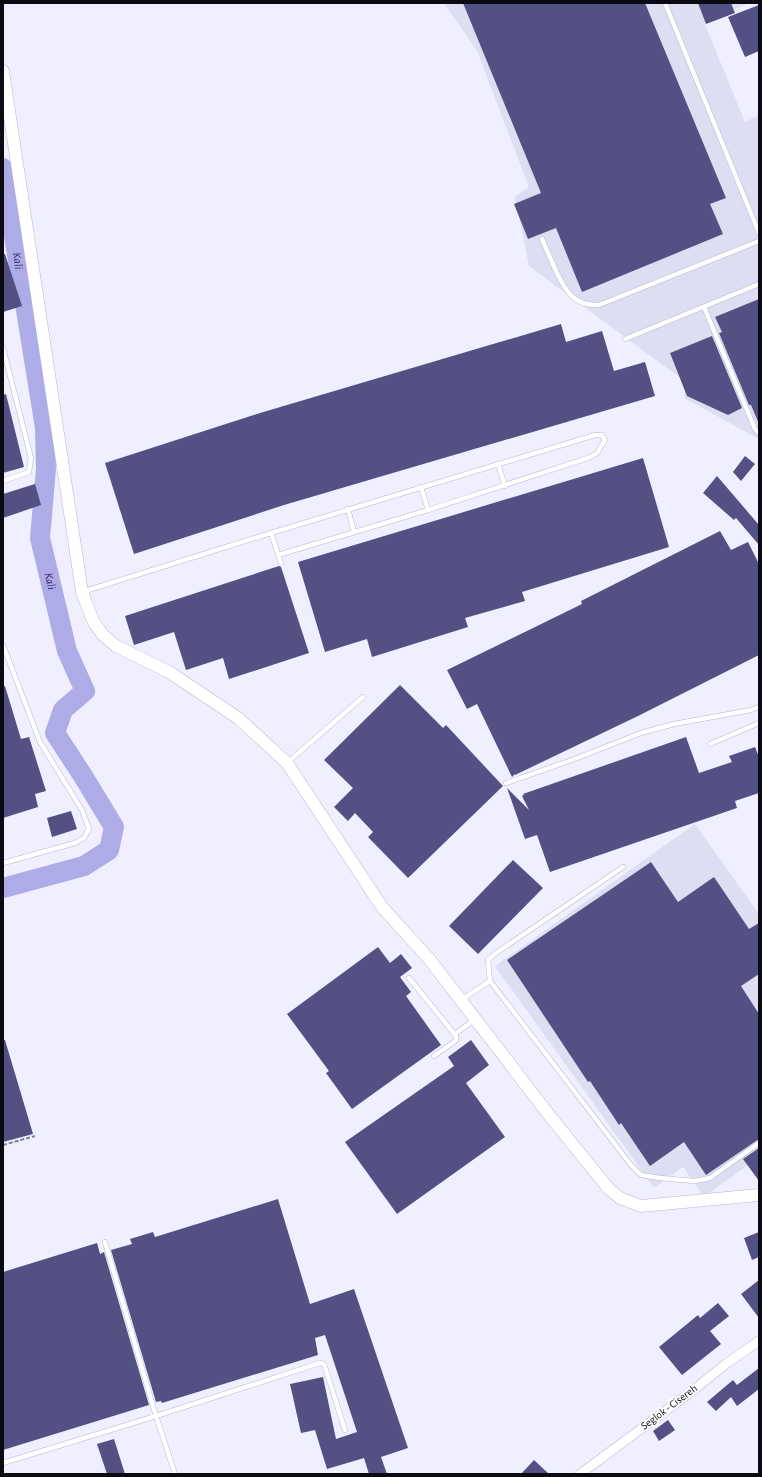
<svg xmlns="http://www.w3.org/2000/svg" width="762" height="1477" viewBox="0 0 762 1477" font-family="'Alegreya Sans',sans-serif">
	<rect width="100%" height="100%" fill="#efefff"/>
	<path fill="#dedef2" d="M444,3H749L704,22L745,122L759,115V439L684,398L687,383L529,266L515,197L529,187L477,51Z
		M695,824L759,914V1157L704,1197L683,1167L654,1188L495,966Z"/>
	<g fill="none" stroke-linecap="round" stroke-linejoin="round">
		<path stroke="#aeace6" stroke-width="20" id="s1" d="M3,168L45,428L46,469L40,538L67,651L85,691L63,710L55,733L83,776L114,827L109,850L84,866L3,888"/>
	</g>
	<path fill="#535083" d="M463,3H645L726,198L710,204L723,234L582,292L556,228L528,239L514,204L541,193Z
		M698,3H731L735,13L706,24Z
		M759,5V51L745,57L728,17Z
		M3,254H5L22,306L3,312Z
		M759,299V424L751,405H749L719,333L722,332L715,317Z
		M561,324L566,342L602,331L614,371L645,362L655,396L284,505L134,554L105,463L260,413Z
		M712,336L742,408L728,415L687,396L670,353Z
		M6,394L24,467L3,473V395Z
		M745,456L755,464L741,481L733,472Z
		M643,458L669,547L522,592L525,601L465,618L468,627L372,657L367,639L325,652L298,562Z
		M717,476L759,525V545L736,518L734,520L703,493Z
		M35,484L41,505L3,518V494Z
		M720,531L731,550L748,542L759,564V655L638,716L515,775V774L512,777L477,704L467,709L447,670L582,604L581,601Z
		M279,566L281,567L309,653L229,679L223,658L186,670L174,632L134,645L125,616Z
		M400,685L443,728L446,725L503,786L408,878L368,837L373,832L355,813L348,821L334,807L353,788L324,760Z
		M5,686L21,739L29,737L46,791L35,794L38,807L3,818V687Z
		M686,737L699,773L732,762L729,756L755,747L759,757V793L735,801L737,808L550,872L537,835L525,839L507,788L529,810L522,796L524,795L523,794Z
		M71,811L77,829L52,837L47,818Z
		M513,860L543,888L478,954L449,926Z
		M651,862L678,902L714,877L749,929L759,923V974L741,986L759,1014V1139L706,1175L684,1142L650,1166L621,1123L619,1125L590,1081L588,1082L507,960Z
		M378,947L390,963L401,954L412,968L400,977L411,992L406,996L441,1045L352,1109L326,1073L329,1071L287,1014Z
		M3,1040H5L33,1134L3,1142Z
		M471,1040L489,1065L466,1083L505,1137L397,1214L345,1142L454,1066L448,1057Z
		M759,1148V1181L743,1159Z
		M278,1199L310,1304L354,1289L408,1448L381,1457L387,1474H369L364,1458L327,1469L315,1430L301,1433L290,1384L323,1377L336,1439L357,1432L325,1335L315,1338L318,1355L162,1403L161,1401L156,1402L111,1250L132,1244L130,1239L153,1232L155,1237Z
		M759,1232V1257L752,1260L744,1238Z
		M97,1243L100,1254L104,1252L149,1405L3,1450V1272Z
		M759,1280V1318L741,1294Z
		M718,1303L729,1316L710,1331L721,1344L682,1375L659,1347L698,1315L700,1318Z
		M759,1368V1389L737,1406L731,1397L716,1411L707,1402L733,1380L737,1385Z
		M668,1420L675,1430L659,1441L653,1431Z
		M114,1439L125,1474H107L97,1444Z
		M534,1460L549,1474H521Z"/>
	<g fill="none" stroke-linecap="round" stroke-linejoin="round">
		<defs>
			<path id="service" d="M665,3L759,233
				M542,239C547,250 551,260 556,271C566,292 574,306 599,305L759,241
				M704,307L755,429L759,433
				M625,339L759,284
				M3,348L31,458L29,472L3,481
				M498,464L505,486
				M421,487L428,510
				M348,509L354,532
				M271,533L281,563
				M82,592L271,533L595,435H602L605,440L597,453L588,458L428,510L278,555
				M3,645L40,742L82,810L89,829L84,838L75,843L3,863
				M710,744L759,723
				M288,762L363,697
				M506,783L572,760L641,733L674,724L751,710L759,707
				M409,978L456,1036V1040L454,1042L434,1056
				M490,981L631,1165L641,1175L660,1178L695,1181L710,1178L759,1143
				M461,1000L490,981L488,960L496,953L623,867
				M455,1034L474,1020
				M105,1242L156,1416L175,1474
				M3,1463L156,1416L320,1363L324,1364L345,1430"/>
			<path id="minor" d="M580,1474L691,1392L727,1363L759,1341"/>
			<path id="tertiary" d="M3,71L82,592L93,621L103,635L116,646L169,672L238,718L287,763L382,907L430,960L549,1115L608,1188L620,1198L641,1206L759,1195"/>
		</defs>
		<use href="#service" stroke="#b7b7d0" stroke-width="5.5"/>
		<use href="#minor" stroke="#b7b7d0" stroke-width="10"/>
		<use href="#tertiary" stroke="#b7b7d0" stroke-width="13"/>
		<path stroke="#81808d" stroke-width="2" stroke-dasharray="4 2" stroke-linecap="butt" d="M3,1145L35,1136"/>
		<use href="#service" stroke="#fff" stroke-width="4.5"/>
		<use href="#minor" stroke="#fff" stroke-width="9"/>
		<use href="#tertiary" stroke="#fff" stroke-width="12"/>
	</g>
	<g text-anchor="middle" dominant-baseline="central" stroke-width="4" stroke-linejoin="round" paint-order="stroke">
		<g font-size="11" fill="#0b0a13" stroke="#fefefe">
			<text transform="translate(669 1407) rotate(-37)">Seglok - Cisereh</text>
		</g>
		<g font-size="12" font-style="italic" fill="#302568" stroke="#fefefe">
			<text stroke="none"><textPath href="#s1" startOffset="94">Kali</textPath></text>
			<text stroke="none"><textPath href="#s1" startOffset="418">Kali</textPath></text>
		</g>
	</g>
	<rect width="762" height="1477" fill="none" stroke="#0b0a13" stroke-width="8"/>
</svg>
